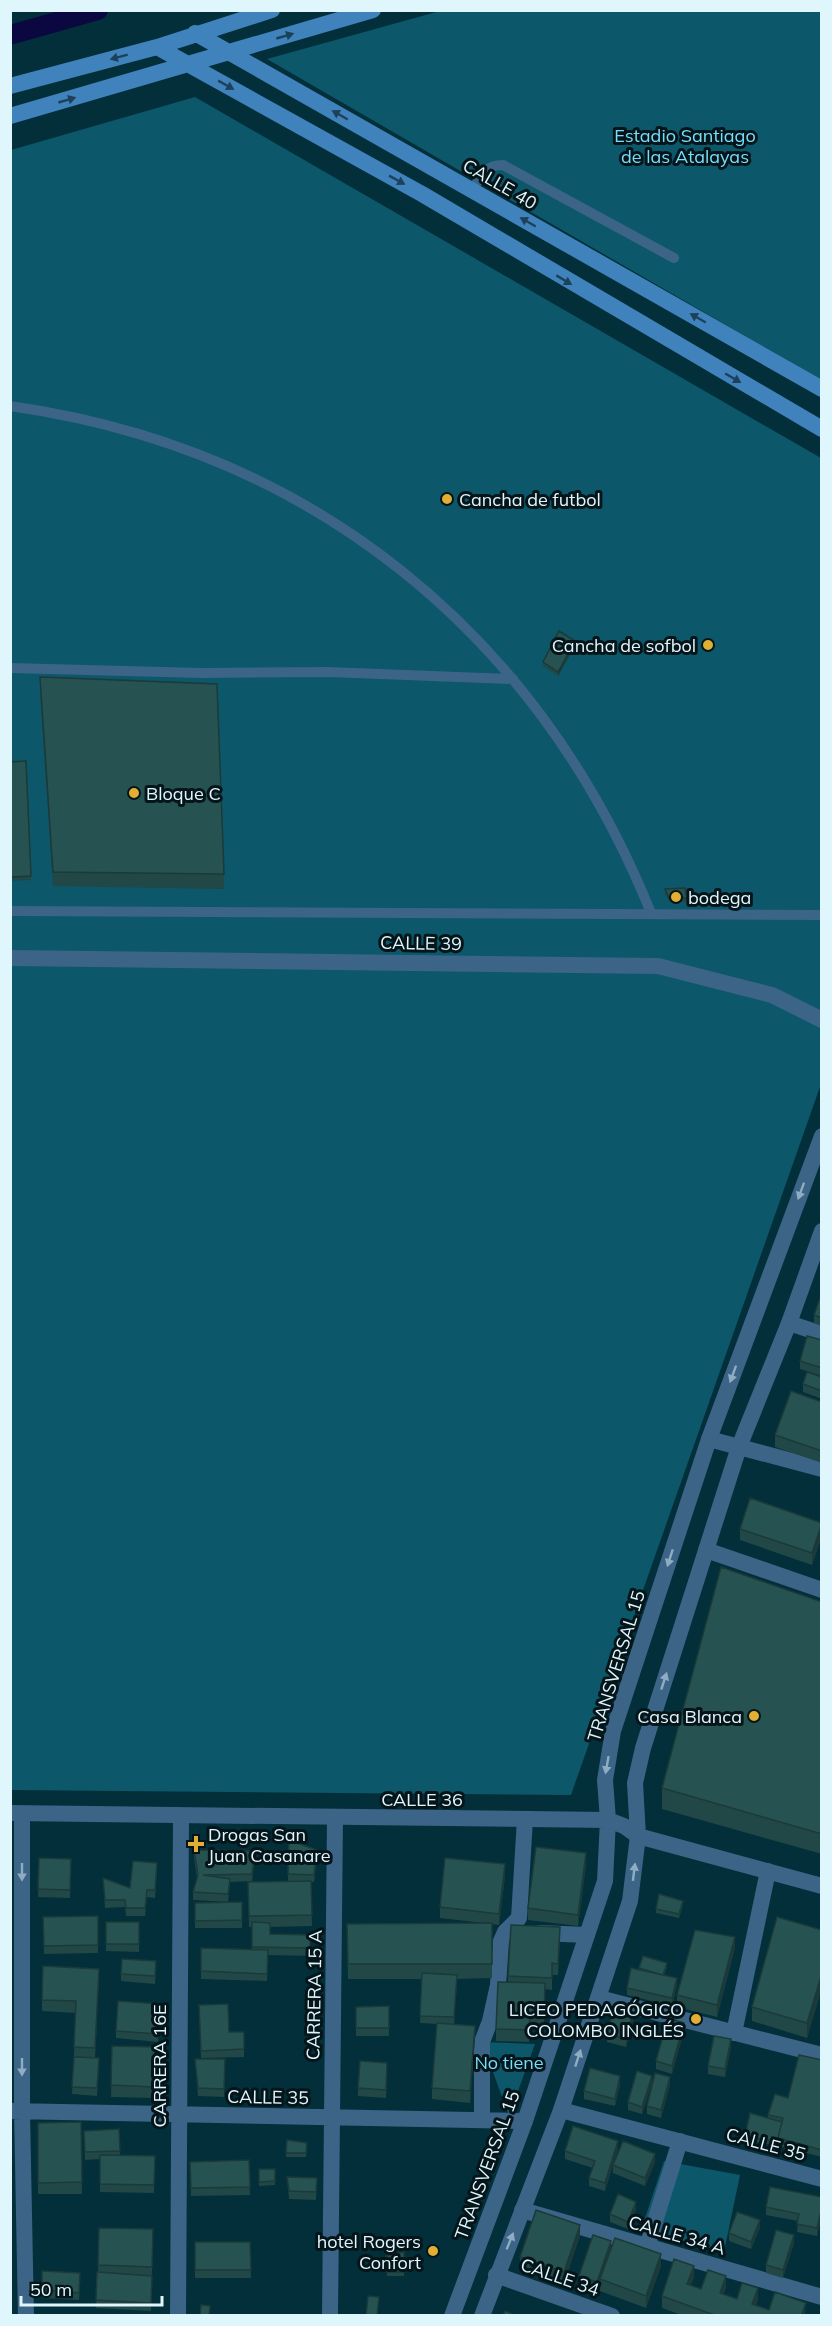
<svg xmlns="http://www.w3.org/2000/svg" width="832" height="2326" viewBox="0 0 832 2326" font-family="Mulish,sans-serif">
	<rect width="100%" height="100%" fill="#022f3a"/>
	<path fill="#0c576a" d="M440,11H821V380L267,59Z
		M195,97L821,458V1084L571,1795L11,1790V150Z
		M482,2042L535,2044L509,2116Z
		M664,2161L740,2175L724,2252L641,2230Z"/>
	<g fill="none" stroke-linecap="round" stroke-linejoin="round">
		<path stroke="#0a0741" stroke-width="20" d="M10,35L98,10"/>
		<path stroke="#3b6487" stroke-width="10" d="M473,190C480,176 485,165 503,165L674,258
			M10,406C312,449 538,633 651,913
			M10,668L202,673L328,672L513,679
			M10,911L822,915"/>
		<path stroke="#3b6487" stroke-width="16" d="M10,958L658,966L772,995L822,1020
			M789,1323L822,1334
			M709,1439L822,1469
			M706,1550L822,1590
			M22,1814V2112L26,2316
			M540,1933L587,1935
			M599,1998L822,2055
			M734,2033L768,1871
			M561,2110L822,2179
			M10,2111L525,2121
			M482,2120V2042L490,2021L498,1985L501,1941L505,1932L519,1918L525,1819
			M522,2210L822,2297
			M647,2247L680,2141
			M496,2275L612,2316
			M178,2316L181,1817
			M330,2316L335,1818"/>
		<path stroke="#3b6487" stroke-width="16" d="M10,1813L608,1820L624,1826L638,1836L822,1886
			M452,2316L525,2121L605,1881L608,1820L605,1780L613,1731L709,1439L822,1136
			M482,2316L561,2110L630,1901L638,1836L635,1783L643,1748L739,1447L789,1323L822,1231"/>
		<path stroke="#4083bc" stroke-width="16" d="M195,33L822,389
			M157,47L422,194L822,429
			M10,86L157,47L272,10
			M10,116L373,10"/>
	</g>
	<path fill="#214746" d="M575,645L558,676L543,666V662Z
		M40,677L224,874V889L53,886L40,691Z
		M26,761L31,880L10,881V762Z
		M665,889L687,898V902H669L665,893Z
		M822,1299V1326L814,1323V1315Z
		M822,1340V1376L800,1369V1361Z
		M822,1377V1399L803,1392V1384Z
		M822,1402V1463L775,1447V1435Z
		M822,1523V1536L812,1565L740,1540V1529Z
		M822,1602V1854L662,1809V1788Z
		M194,1850L255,1858L252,1881L230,1882L228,1902L193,1900V1892L197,1878L194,1858Z
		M39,1858L71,1859L70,1898L38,1897Z
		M317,1858L314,1882H311L312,1926L270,1927V1934L310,1935V1956L268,1955L267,1981L201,1979V1948L252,1949V1927H249L248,1882H288V1874Z
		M586,1865L578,1926L528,1920V1908Z
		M157,1871L155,1898L147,1897L145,1916H126L125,1907L105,1908L103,1878L130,1888Z
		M505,1876L499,1925L492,1924V1978L457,1979L454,2025L475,2038L470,2103L432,2099V2088L437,2024L420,2023L422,1979H348L347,1924L483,1923L440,1918V1907Z
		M242,1902V1928H195V1903Z
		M683,1905L679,1918L656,1913V1909Z
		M98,1916V1953L44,1954L43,1917Z
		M106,1922H139V1952L106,1951Z
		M822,1930V1988L807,2038L752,2021V2007Z
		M560,1939L558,1975H552V1990L545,1989L544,2028H530L529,2042L496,2041V2029L508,1983V1976Z
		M735,1948L717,2017L677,2007V1995Z
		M643,1956L667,1967L664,1975L677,1985L672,2006L627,1995V1988L639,1969Z
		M156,1969L155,1984L121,1981V1974Z
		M99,1980L95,2058L99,2066L97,2096L72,2094L76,2013L42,2011V2000Z
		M199,2005L229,2032H244V2057L201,2058Z
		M389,2006V2036H356V2007Z
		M160,2012L158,2042L116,2038V2031Z
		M633,2020L626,2047L607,2042V2034Z
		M684,2031L672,2074L656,2069V2061Z
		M112,2046L155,2047L154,2098L111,2097Z
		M731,2047L725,2077L708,2074V2066Z
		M195,2059H225L224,2097L198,2096Z
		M822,2060V2157L778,2146L745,2140V2136L768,2118V2115L788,2098Z
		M387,2071L386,2098L358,2096V2088Z
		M652,2083L642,2114L628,2110V2102Z
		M620,2084L615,2106L584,2099V2091Z
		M670,2085L661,2118L647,2114V2106Z
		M81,2122L82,2194H38V2123Z
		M119,2129L120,2156H155L154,2193L100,2192V2159L85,2160L84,2131Z
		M287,2140L307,2147L306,2157H286Z
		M618,2149L605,2191L589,2186V2178L593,2168L565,2159V2151Z
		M249,2160L250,2195L191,2196L190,2162Z
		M655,2162L645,2186L613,2173V2165Z
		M259,2169H275V2185L259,2186Z
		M287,2177L317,2178L316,2200L289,2199Z
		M822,2197V2215L817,2236L797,2232L798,2221L766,2215V2207Z
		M636,2210L628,2229L610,2222V2214Z
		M99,2228L153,2229L151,2311L96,2308L98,2272Z
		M760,2228L751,2249L729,2241V2233Z
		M580,2236L564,2283L520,2268V2257Z
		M195,2242H250L251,2278H195Z
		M794,2243L783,2278L766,2273V2265Z
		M404,2252V2276H387L386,2256Z
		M661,2266L646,2308L600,2291V2281L597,2290L579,2284V2276Z
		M42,2271L80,2281L79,2300L42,2298Z
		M694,2277L691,2285L701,2289L726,2288L723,2294L737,2299L758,2300L756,2305L769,2310L806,2314L805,2316H684L662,2308V2296Z"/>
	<path fill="#1b3a39" d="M575,641V645L558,676V672Z
		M822,1525V1536L812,1565V1553Z
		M317,1850V1858L314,1882V1875Z
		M586,1853V1865L578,1926V1915Z
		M505,1864V1876L499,1925V1914Z
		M230,1879V1887L228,1902V1894Z
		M147,1890V1897L145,1916V1908Z
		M735,1937V1948L717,2017V2005Z
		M822,1973V1988L807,2038V2023Z
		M677,1978V1985L672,2006V1998Z
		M633,2012V2020L626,2047V2039Z
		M684,2023V2031L672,2074V2066Z
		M475,2026V2038L470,2103V2091Z
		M731,2039V2047L725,2077V2069Z
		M620,2076V2084L615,2106V2099Z
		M652,2076V2083L642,2114V2107Z
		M670,2077V2085L661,2118V2110Z
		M618,2141V2149L605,2191V2183Z
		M655,2154V2162L645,2186V2178Z
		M636,2202V2210L628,2229V2222Z
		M822,2207V2215L817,2236V2228Z
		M760,2220V2228L751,2249V2242Z
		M580,2225V2236L564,2283V2272Z
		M794,2235V2243L783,2278V2270Z
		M611,2241V2249L597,2290V2282Z
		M661,2254V2266L646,2308V2296Z
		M694,2266V2277L687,2296V2284Z
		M726,2276V2288L720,2304V2293Z
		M758,2288V2300L752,2315V2304Z
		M806,2303L805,2316H801Z"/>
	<path fill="#265351" stroke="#1b3a39" stroke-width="1.5" d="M559,631L575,641L558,672L543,662Z
		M40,677L217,684L224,874L53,872Z
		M26,761L31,876L10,877V762Z
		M685,888L687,898H669L665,889Z
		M820,1298L822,1299V1318L814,1315Z
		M807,1336L822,1340V1368L800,1361Z
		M807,1372L822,1377V1391L803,1384Z
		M791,1391L822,1402V1451L775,1435Z
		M750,1498L822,1523L812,1553L740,1529Z
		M721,1567L822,1602V1834L662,1788Z
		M289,1840L317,1850L314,1875L288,1874Z
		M536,1847L586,1853L578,1915L528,1908Z
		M194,1850L255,1851L252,1874L203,1875L230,1879L228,1894L193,1892L198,1875Z
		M39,1858L71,1859L70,1890L38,1889Z
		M445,1858L505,1864L499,1914L440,1907Z
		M133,1861L157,1863L155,1890H147L145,1908H126L125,1900H105L103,1878L130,1888Z
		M311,1881L312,1915L249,1916L248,1882Z
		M659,1894L683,1901L679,1914L656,1909Z
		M242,1902V1920L195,1921V1903Z
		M98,1916V1945L44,1946L43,1917Z
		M777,1917L822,1930V1973L807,2023L752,2007Z
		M106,1922H139V1944H106Z
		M252,1922L270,1923V1934L310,1935V1948L252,1947Z
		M492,1923V1964H348L347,1924Z
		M511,1925L560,1927L558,1964L552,1963V1978L508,1976Z
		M695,1930L735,1937L717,2005L677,1995Z
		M201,1948L268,1950L267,1974L201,1971Z
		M643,1956L667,1963L663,1975L639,1968Z
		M122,1959L156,1961L155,1976L121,1974Z
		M43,1966L99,1969L95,2048L74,2047L76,2001L42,2000Z
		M631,1968L677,1978L672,1998L627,1988Z
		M422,1973L457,1975L454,2017L420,2016Z
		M498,1982L545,1983L544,2017H530L529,2030L496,2029Z
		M118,2001L160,2004L158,2034L116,2031Z
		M228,2004L229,2032H244V2049L201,2051L199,2005Z
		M389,2006V2028H356V2007Z
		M614,2007L633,2012L626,2039L607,2034Z
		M668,2018L684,2023L672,2066L656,2061Z
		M437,2023L475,2026L470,2091L432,2088Z
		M714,2036L731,2039L725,2069L708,2066Z
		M112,2046L155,2047L154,2087L111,2085Z
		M799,2055L822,2060V2150L778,2138L783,2118L768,2115L775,2094L788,2098Z
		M74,2057L99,2058L97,2088L72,2087Z
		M195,2059H225L224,2089L198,2088Z
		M360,2061L387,2063L386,2090L358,2088Z
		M590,2068L620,2076L615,2099L584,2091Z
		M637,2071L652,2076L642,2107L628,2102Z
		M655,2073L670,2077L661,2110L647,2106Z
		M750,2113L782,2122L778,2138V2142L745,2136Z
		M81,2122L82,2182L38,2183V2123Z
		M573,2126L618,2141L605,2183L589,2178L595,2161L565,2151Z
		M119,2129L120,2151L85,2152L84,2131Z
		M287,2140L307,2143L306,2153H286Z
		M623,2141L655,2154L645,2178L613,2165Z
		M100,2155L155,2156L154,2185L100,2184Z
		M249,2160L250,2187L191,2188L190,2162Z
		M259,2169H275V2181L259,2182Z
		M287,2177L317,2178L316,2192L289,2191Z
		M770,2187L822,2197V2207L817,2228L797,2224L799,2214L766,2207Z
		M618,2194L636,2202L628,2222L610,2214Z
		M536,2210L580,2225L564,2272L520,2257Z
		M737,2212L760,2220L751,2242L729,2233Z
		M99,2228L153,2229L152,2267L98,2265Z
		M776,2230L794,2235L783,2270L766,2265Z
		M593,2235L611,2241L597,2282L579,2276Z
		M615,2238L661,2254L646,2296L600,2279Z
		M195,2242H250L251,2270H195Z
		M404,2252V2272H387L386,2256Z
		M674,2259L694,2266L687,2284L701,2289L708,2270L726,2276L720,2293L737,2299L742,2283L758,2288L752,2304L769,2310L775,2292L806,2303L801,2316H717L662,2296Z
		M42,2271L80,2273L79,2293L42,2290Z
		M97,2272L152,2276L151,2303L96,2300Z
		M368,2296L379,2297L377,2316H366Z
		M201,2305L210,2306L209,2316H200Z
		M505,2311L517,2316H503Z"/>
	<defs><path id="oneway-solid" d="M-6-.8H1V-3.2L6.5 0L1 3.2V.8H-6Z" transform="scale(1.5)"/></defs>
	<g fill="#1d415a">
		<use href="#oneway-solid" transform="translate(285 36) rotate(-16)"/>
		<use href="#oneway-solid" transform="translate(119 57) rotate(165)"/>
		<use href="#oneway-solid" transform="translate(226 85) rotate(29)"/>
		<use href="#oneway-solid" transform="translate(67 100) rotate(-16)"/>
		<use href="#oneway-solid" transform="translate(340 115) rotate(-150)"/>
		<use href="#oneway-solid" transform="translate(397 180) rotate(29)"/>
		<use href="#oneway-solid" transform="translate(528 222) rotate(-150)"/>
		<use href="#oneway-solid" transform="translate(564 280) rotate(31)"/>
		<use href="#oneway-solid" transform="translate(698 318) rotate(-150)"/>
		<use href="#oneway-solid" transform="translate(733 378) rotate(30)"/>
	</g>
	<g fill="#8eadc2">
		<use href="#oneway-solid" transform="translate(801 1191) rotate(110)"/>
		<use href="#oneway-solid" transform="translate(733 1374) rotate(110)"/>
		<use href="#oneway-solid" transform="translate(670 1558) rotate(108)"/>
		<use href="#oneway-solid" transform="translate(664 1681) rotate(-72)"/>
		<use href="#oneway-solid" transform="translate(607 1765) rotate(100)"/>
		<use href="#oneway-solid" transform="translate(22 1872) rotate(90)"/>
		<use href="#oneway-solid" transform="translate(634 1872) rotate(-83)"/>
		<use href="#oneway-solid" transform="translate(578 2058) rotate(-72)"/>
		<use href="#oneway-solid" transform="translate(22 2067) rotate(90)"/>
		<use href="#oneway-solid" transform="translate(510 2241) rotate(-68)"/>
	</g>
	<g fill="#e1af34" stroke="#051519" stroke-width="2">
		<circle cx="447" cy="499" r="6"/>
		<circle cx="708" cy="645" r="6"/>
		<circle cx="134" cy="793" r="6"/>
		<circle cx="676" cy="897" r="6"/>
		<circle cx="754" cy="1716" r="6"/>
		<path d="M193 1835h6v6h6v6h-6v6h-6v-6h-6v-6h6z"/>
		<circle cx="696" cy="2019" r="6"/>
		<circle cx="433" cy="2251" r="6"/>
	</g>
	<g text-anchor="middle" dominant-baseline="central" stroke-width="6" stroke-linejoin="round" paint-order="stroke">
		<g font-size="18" fill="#76dffe" stroke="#051519">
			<text x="685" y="135">Estadio Santiago<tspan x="685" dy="21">de las Atalayas</tspan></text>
			<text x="509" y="2062">No tiene</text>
		</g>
		<g font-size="18" fill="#e0f6fd" stroke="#051519">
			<text transform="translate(500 184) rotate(30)">CALLE 40</text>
			<text transform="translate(421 943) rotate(1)">CALLE 39</text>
			<text transform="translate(616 1666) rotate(-73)">TRANSVERSAL 15</text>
			<text x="422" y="1799">CALLE 36</text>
			<text transform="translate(314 1995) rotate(-89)">CARRERA 15 A</text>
			<text transform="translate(159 2066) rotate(-90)">CARRERA 16E</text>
			<text transform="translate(268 2097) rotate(1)">CALLE 35</text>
			<text transform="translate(766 2144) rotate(15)">CALLE 35</text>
			<text transform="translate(487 2165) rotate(-70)">TRANSVERSAL 15</text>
			<text transform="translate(677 2235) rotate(16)">CALLE 34 A</text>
			<text transform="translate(560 2277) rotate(19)">CALLE 34</text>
		</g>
		<g font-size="18" fill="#e0f6fd" stroke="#051519" text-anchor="start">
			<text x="459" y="499">Cancha de futbol</text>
			<text x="696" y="645" text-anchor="end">Cancha de sofbol</text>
			<text x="146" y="793">Bloque C</text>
			<text x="688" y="897">bodega</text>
			<text x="742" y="1716" text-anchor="end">Casa Blanca</text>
			<text x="208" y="1834">Drogas San<tspan x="208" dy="21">Juan Casanare</tspan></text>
			<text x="684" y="2009" text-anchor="end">LICEO PEDAGÓGICO<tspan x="684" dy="21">COLOMBO INGLÉS</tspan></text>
			<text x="421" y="2241" text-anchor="end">hotel Rogers<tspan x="421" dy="21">Confort</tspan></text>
		</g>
	</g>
	<rect width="832" height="2326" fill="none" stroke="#e0f6fd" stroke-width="24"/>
	<path d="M21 2296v9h141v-9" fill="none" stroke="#e0f6fd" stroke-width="3"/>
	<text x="30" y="2296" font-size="18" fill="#e0f6fd" stroke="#051519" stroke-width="4.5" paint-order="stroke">50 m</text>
</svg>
